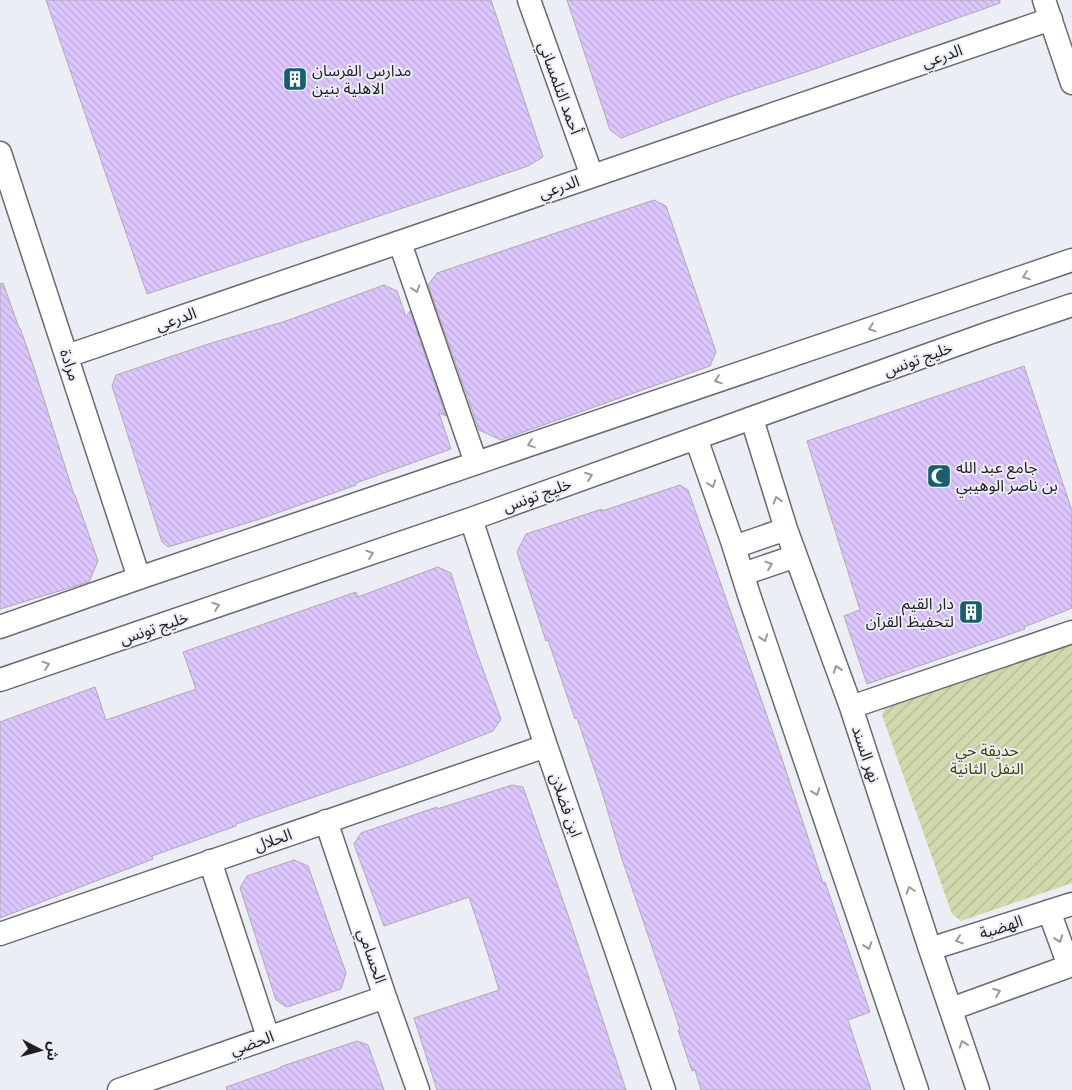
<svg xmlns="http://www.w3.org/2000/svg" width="1072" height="1090" viewBox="0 0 1072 1090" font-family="'Space Grotesk','Noto Sans Arabic',sans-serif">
	<defs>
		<pattern id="garden-furrows" width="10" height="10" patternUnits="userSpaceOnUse" patternTransform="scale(1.25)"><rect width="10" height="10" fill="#cfd9ac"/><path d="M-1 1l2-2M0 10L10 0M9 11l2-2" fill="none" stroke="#b1ba94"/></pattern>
		<pattern id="building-back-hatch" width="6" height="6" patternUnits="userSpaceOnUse" patternTransform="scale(1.25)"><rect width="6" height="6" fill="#ddc6fe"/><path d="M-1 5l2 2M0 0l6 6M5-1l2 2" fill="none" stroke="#bdaad9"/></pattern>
	</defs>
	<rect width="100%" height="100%" fill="#eceef5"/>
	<path fill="url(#garden-furrows)" d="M1072,639V883L961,921L952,914L882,715L888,702Z"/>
	<path fill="url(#building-back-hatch)" stroke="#aeabb2" d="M46,0H491L543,157L528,166L147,294Z
		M567,0H1000V3L806,72L727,98L621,138L610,130Z
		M654,200L666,206L716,352L710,366L501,440L479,430L428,285L437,273Z
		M3,283L19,328H20L34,368L74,495H75L98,561L89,582L0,609V284Z
		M384,285L397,291L406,317L410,311L446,416L439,413L451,449L356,483V485L260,519L168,547L162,542L112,386L116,375L205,345L286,321Z
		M1024,366L1072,511V608L1024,627L1025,629L867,684L844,616L860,610L807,441Z
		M680,485L688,490L781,756L823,883L825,882L870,1012L848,1020L871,1090H701L695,1070L692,1071L678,1030L680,1029L621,856L602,792L577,718L575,719L548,640L546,641L517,552L526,534L602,509V511Z
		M438,567L451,573L475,648L501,719L493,731L410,764L236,824V826L152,856L153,859L0,918V722L95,687L106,720L196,689L183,652L356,592L358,597Z
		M512,785L523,787L568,915L626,1090H437L414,1018L499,990L489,957L469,897L384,926L354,844L361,833L437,807V809Z
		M294,860L308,866L346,973L341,989L287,1007L276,1000L240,888L247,876Z
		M357,1041L368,1045L384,1090H227L226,1087L280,1068V1067Z"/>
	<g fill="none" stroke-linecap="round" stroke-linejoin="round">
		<defs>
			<path id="street" d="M529,0L592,176
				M1044,0L1072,83
				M0,153L139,578
				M400,243L476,463
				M67,356L1051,19
				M752,419L786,529L851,707L930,949L978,1090
				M696,438L732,541L749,595L917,1090
				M471,519L546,746L664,1090
				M734,547L786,529
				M743,574L796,556
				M0,627L139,578L1072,260
				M0,680L471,519L696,438L989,333L1072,305
				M851,707L1072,632
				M326,821L385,997L418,1090
				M210,861L268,1037
				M1049,911L1069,966
				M0,934L546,746
				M930,949L1072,904
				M951,1009L1072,965
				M119,1090L385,997"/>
		</defs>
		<use href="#street" stroke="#696b71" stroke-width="25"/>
		<use href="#street" stroke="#fff" stroke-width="22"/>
	</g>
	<defs><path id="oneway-chevron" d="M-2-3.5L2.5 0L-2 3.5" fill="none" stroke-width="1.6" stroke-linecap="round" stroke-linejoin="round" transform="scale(1.25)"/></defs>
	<g stroke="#9a9a9c">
		<use href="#oneway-chevron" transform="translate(1026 276) rotate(161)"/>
		<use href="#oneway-chevron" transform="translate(416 289) rotate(71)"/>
		<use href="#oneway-chevron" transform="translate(872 328) rotate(161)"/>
		<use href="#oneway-chevron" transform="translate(718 380) rotate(161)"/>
		<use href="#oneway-chevron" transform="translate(531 444) rotate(161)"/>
		<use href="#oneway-chevron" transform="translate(589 476) rotate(-20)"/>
		<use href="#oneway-chevron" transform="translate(712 484) rotate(71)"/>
		<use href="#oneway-chevron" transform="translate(777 500) rotate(-107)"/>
		<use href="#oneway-chevron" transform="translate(370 554) rotate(-19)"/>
		<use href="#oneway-chevron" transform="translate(769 565) rotate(-19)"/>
		<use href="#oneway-chevron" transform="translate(216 606) rotate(-19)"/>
		<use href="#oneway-chevron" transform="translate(764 638) rotate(71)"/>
		<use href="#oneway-chevron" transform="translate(46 665) rotate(-19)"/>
		<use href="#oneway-chevron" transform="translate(837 669) rotate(-110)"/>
		<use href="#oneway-chevron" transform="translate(816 792) rotate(71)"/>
		<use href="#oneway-chevron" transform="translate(910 890) rotate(-108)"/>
		<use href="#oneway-chevron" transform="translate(1059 939) rotate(70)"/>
		<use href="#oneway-chevron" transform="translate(959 940) rotate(162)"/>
		<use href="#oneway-chevron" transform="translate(868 946) rotate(71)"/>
		<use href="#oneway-chevron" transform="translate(997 992) rotate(-20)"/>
		<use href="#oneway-chevron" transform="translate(963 1044) rotate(-109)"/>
	</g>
	<defs>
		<symbol id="building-square" viewBox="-11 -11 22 22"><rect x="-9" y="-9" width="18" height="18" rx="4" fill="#16606e" stroke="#eceef5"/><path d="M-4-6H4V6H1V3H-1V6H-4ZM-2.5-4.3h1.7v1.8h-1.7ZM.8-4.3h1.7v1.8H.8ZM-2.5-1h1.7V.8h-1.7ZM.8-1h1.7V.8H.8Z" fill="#fff"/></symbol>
		<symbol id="mosque-square" viewBox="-11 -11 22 22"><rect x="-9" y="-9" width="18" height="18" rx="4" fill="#16606e" stroke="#eceef5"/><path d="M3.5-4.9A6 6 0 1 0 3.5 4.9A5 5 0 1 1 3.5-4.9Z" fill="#fff"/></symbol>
	</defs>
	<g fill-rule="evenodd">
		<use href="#building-square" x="281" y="65" width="28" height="28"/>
		<use href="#mosque-square" x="925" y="462" width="28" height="28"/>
		<use href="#building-square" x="957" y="598" width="28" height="28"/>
	</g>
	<g text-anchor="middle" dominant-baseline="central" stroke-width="4" stroke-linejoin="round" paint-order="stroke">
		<g font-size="16" fill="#1e1f22" stroke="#eceef5">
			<text transform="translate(942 56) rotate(-19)">الدرعي</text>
			<text transform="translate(560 88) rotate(70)">أحمد التلمساني</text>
			<text transform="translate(559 187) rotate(-19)">الدرعي</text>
			<text transform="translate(176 319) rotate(-19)">الدرعي</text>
			<text transform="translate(918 359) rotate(-20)">خليج تونس</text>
			<text transform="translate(70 365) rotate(72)">مرادة</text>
			<text transform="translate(537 495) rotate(-20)">خليج تونس</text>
			<text transform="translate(154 628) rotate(-19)">خليج تونس</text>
			<text transform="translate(866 754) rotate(72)">نهر السند</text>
			<text transform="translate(566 805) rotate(71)">ابن فضلان</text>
			<text transform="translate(273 840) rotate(-19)">الحلال</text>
			<text transform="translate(1001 927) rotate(-18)">الهضبة</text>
			<text transform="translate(372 956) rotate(71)">الحسامي</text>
			<text transform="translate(252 1043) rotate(-19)">الحضي</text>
		</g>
		<g font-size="16" fill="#1e1f22" stroke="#eceef5" text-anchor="start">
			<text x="312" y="70">مدارس الفرسان<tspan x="312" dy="18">الاهلية بنين</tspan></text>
			<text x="956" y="467">جامع عبد الله<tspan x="956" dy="18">بن ناصر الوهيبي</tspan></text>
			<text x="954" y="603" text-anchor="end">دار القيم<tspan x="954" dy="18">لتحفيظ القرآن</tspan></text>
		</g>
		<g font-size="16" fill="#3d4600" stroke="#eceef5">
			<text x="987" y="750">حديقة حي<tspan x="987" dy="18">النفل الثانية</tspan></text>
		</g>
	</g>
	<g transform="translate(40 1050) rotate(96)" stroke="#eceef5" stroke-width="4" paint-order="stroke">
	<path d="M0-4L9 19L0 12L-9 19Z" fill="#1e1f22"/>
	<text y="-8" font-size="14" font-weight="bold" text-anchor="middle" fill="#1e1f22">ش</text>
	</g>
</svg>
